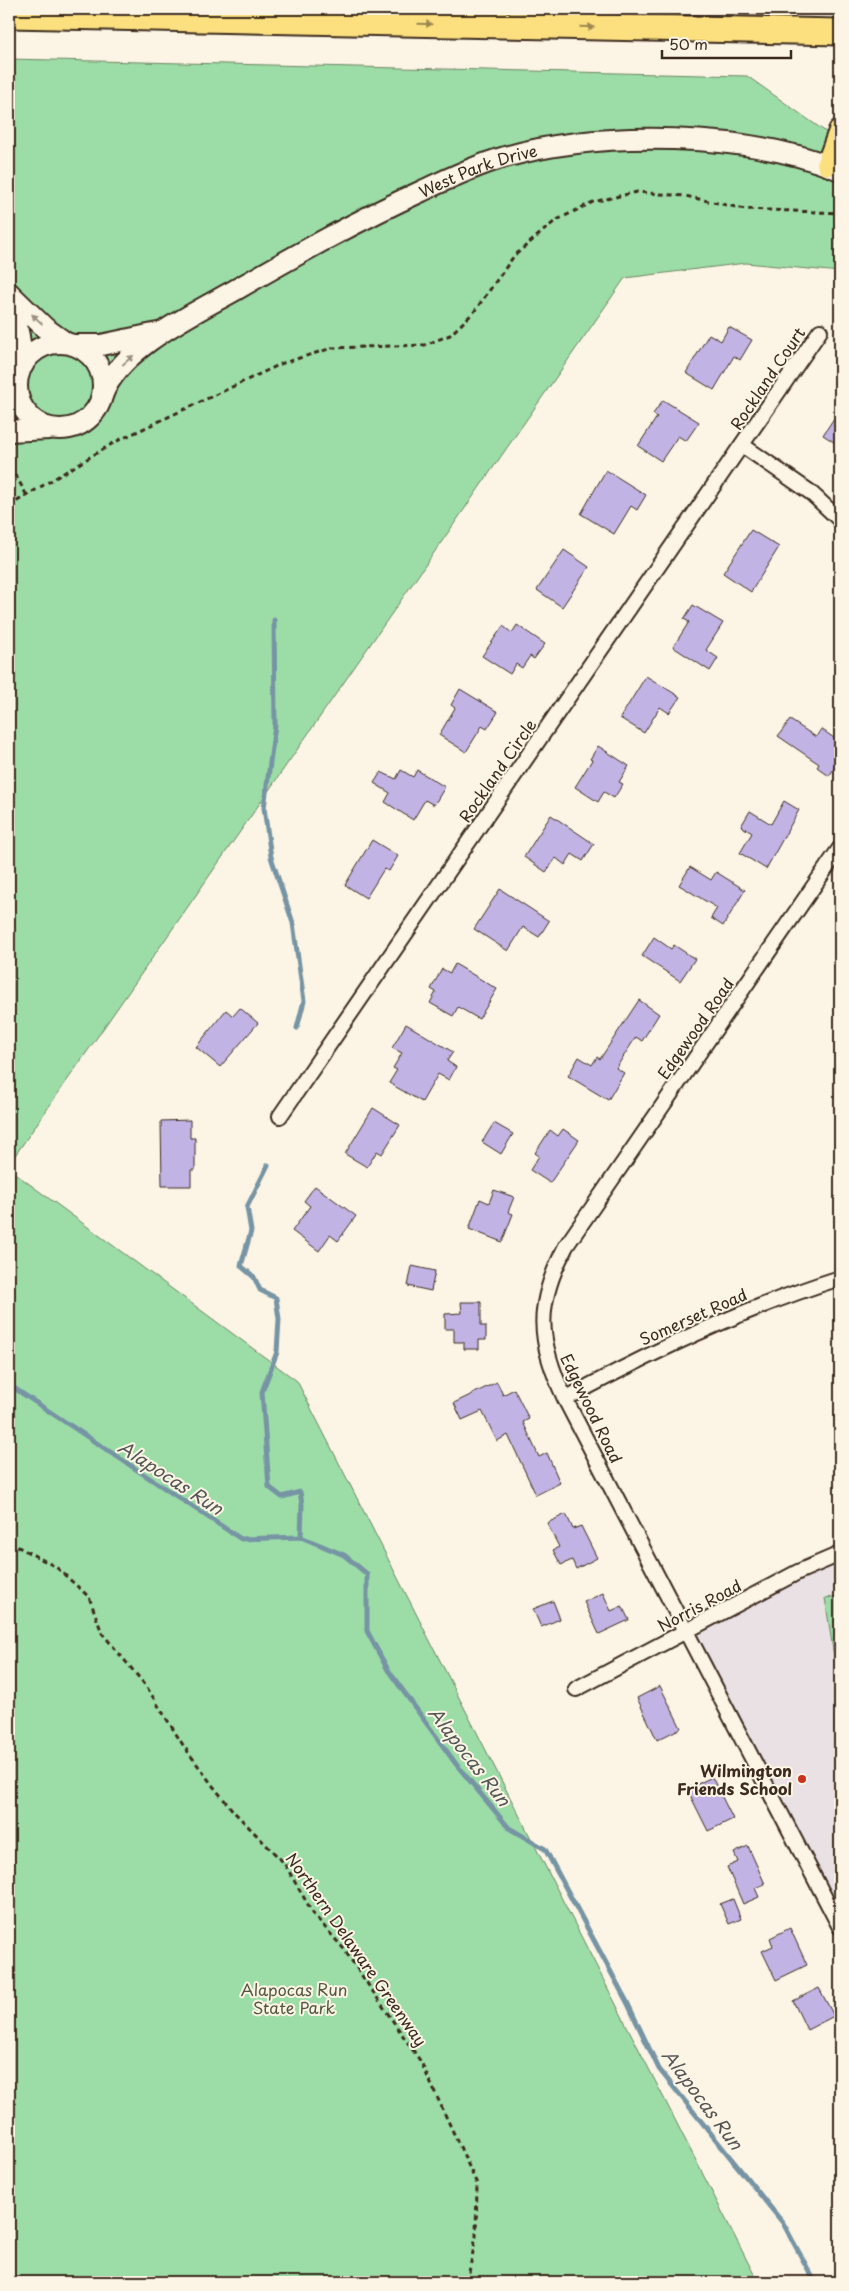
<svg xmlns="http://www.w3.org/2000/svg" width="849" height="2291" viewBox="0 0 849 2291" font-family="'Playpen Sans',sans-serif">
	<rect width="100%" height="100%" fill="#fcf5e5"/>
	<filter id="ink" filterUnits="userSpaceOnUse"><feTurbulence type="fractalNoise" baseFrequency=".02" numOctaves="2"/><feDisplacementMap in="SourceGraphic" scale="10" xChannelSelector="R" yChannelSelector="G"/><feConvolveMatrix kernelMatrix="1 2 1 2 8 2 1 2 1" color-interpolation-filters="sRGB"/></filter>
	<g filter="url(#ink)">
		<path fill="#eae1e5" d="M840,1554V1927L687,1631Z"/>
		<path fill="#9cdda7" stroke="#6c8462" d="M9,59L747,76L840,142V272L746,263L625,278L9,1164Z
			M9,1169L297,1381L758,2282H9Z
			M840,1596V1696L825,1598Z"/>
		<g fill="none" stroke-linecap="round" stroke-linejoin="round">
			<path stroke="#7694a4" stroke-width="5" d="M274,620L275,725L264,808L271,857L293,923L304,1001L297,1028
				M268,1165L247,1207L251,1231L241,1266L254,1277L260,1290L276,1298L279,1319L277,1352L262,1392L269,1487L282,1497L300,1492L302,1504L301,1537
				M9,1387L14,1388L241,1539L301,1537L344,1555L367,1574V1631L388,1670L456,1764L509,1828L545,1849L627,2002L659,2069L783,2223L815,2282"/>
		</g>
		<path fill="#c1b3e4" stroke="#3b2a1e" d="M729,327L752,340L740,360L734,356L714,390L686,373L709,334L721,341Z
			M663,400L699,422L686,441L678,436L661,461L638,446L657,417L653,414Z
			M840,409V446L823,435Z
			M606,470L646,495L637,510L631,506L614,534L581,514Z
			M751,530L779,547L751,592L723,573Z
			M564,550L589,567L562,607L537,590Z
			M693,605L723,623L706,650L718,658L710,671L673,647L689,622L684,619Z
			M517,625L545,644L534,659L530,656L522,668L516,664L510,674L482,656L503,626L512,633Z
			M646,676L680,697L669,713L660,707L644,733L620,718Z
			M460,689L498,712L487,729L482,726L466,752L439,735L455,708L451,705Z
			M790,720L816,737L821,729L840,742V760L829,776L817,767L819,764L778,736Z
			M598,746L629,766L619,782L623,784L614,798L604,792L598,802L575,787L592,760L590,759Z
			M401,770L413,777L417,770L445,787L434,805L425,800L413,820L385,802L390,793L374,783L381,772L396,779Z
			M784,801L799,810L766,869L740,853L752,833L741,826L750,811L771,824Z
			M551,815L594,844L583,861L572,854L565,865L556,858L546,872L524,857Z
			M372,840L398,856L389,871L384,869L366,898L345,885Z
			M690,867L711,880L716,872L745,890L723,926L711,918L717,908L679,885Z
			M500,889L549,921L539,937L523,927L508,951L474,929Z
			M654,937L671,949L674,945L695,959L680,981L642,956Z
			M455,964L497,989L479,1019L458,1007L453,1016L430,1003L436,992L431,989L442,969L450,973Z
			M639,1000L659,1014L642,1041L636,1037L616,1068L624,1073L608,1100L568,1076L579,1057L592,1065L597,1057L600,1059Z
			M240,1008L258,1023L220,1067L196,1047L226,1010L233,1016Z
			M406,1024L453,1052L447,1061L456,1067L449,1080L438,1074L422,1102L389,1083L397,1070L393,1068L402,1053L392,1048Z
			M373,1108L400,1125L382,1154L377,1151L367,1167L345,1154Z
			M190,1120V1138H195V1170H191V1186H162L161,1121Z
			M494,1123L513,1134L501,1154L482,1142Z
			M563,1129L579,1140L550,1183L530,1170L539,1156L535,1153L550,1130L558,1136Z
			M315,1186L356,1216L338,1241L330,1235L319,1251L292,1231L310,1206L304,1201Z
			M494,1190L514,1197L508,1212L513,1214L502,1242L469,1229L480,1199L489,1203Z
			M412,1266L435,1271L431,1291L408,1286Z
			M461,1302H481V1326H486V1340H479V1349H464V1342H454V1329H445V1314L462,1313Z
			M497,1382L503,1395L514,1389L529,1419L523,1422L539,1457L547,1453L560,1483L536,1495L508,1435L497,1441L482,1411L462,1420L454,1403Z
			M566,1514L573,1529L581,1526L597,1558L576,1569L572,1560L561,1565L553,1550L559,1547L547,1523Z
			M603,1593L611,1611L622,1606L629,1620L599,1634L584,1602Z
			M553,1601L560,1619L541,1627L533,1609Z
			M660,1686L681,1728L657,1740L637,1698Z
			M712,1777L733,1819L708,1831L687,1789Z
			M748,1846L765,1884L755,1888L759,1897L743,1904L727,1867L738,1862L734,1853Z
			M733,1899L741,1919L729,1924L720,1904Z
			M790,1928L807,1965L776,1980L762,1951L773,1946L770,1938Z
			M819,1988L834,2016L807,2030L793,2001Z"/>
		<g fill="none" stroke-linecap="round" stroke-linejoin="round">
			<defs>
				<path id="street" d="M742,445L810,492L840,520
					M840,848L566,1246C535,1305 537,1339 565,1399L840,1927
					M280,1116L820,331
					M565,1399C653,1351 744,1308 840,1278
					M576,1689L798,1572L840,1554"/>
				<g id="secondary">
					<path d="M9,293L45,328L66,343"/>
					<path d="M9,293L19,336L23,365"/>
					<circle cx="60" cy="386" r="43"/>
					<path d="M75,345H101L158,333"/>
					<path id="s1" d="M102,396C119,348 195,313 237,289C298,254 358,220 422,191C449,178 477,165 505,157C601,130 748,132 840,170"/>
					<path d="M9,431L49,429"/>
				</g>
				<path id="primary" d="M828,164L840,131"/>
				<path id="highway" d="M9,15L840,32"/>
			</defs>
			<use href="#street" stroke="#3b2a1e" stroke-width="18"/>
			<use href="#secondary" stroke="#3b2a1e" stroke-width="24"/>
			<use href="#primary" stroke="#3b2a1e" stroke-width="26"/>
			<use href="#highway" stroke="#3b2a1e" stroke-width="29"/>
			<path stroke="#3b2a1e" stroke-width="3" stroke-dasharray="5 4" stroke-linecap="butt" d="M10,449V465L26,494
				M9,506L115,442L283,363L332,348L425,345L450,335L474,312L514,256L555,221L593,202L637,192L685,196L745,209L840,213
				M9,1542L56,1567L89,1597L102,1633L146,1686L183,1745L213,1786L234,1812L284,1863L314,1915L343,1948L421,2062L477,2184L476,2237L467,2282"/>
			<use href="#street" stroke="#fcf5e5" stroke-width="14"/>
			<use href="#secondary" stroke="#fcf5e5" stroke-width="20"/>
			<use href="#primary" stroke="#fce080" stroke-width="22"/>
			<use href="#highway" stroke="#fce080" stroke-width="25"/>
		</g>
		<defs><path id="oneway-solid" d="M-6-.8H1V-3.2L6.5 0L1 3.2V.8H-6Z" transform="scale(1.25)"/></defs>
		<g fill="#9c854f">
			<use href="#oneway-solid" transform="translate(425 24) rotate(1)"/>
			<use href="#oneway-solid" transform="translate(587 27) rotate(1)"/>
		</g>
		<g fill="#9c9082">
			<use href="#oneway-solid" transform="translate(37 319) rotate(-137)"/>
			<use href="#oneway-solid" transform="translate(128 360) rotate(-41)"/>
		</g>
	</g>
	<circle fill="#c8321e" stroke="#fcf5e5" stroke-width="2" cx="802" cy="1779" r="5"/>
	<g text-anchor="middle" dominant-baseline="central" stroke-width="4" stroke-linejoin="round" paint-order="stroke">
		<g font-size="16" fill="#3b2a1e" stroke="#fcf5e5">
			<text stroke="none"><textPath href="#s1" startOffset="445">West Park Drive</textPath></text>
			<text transform="translate(767 378) rotate(-56)">Rockland Court</text>
			<text transform="translate(497 770) rotate(-55)">Rockland Circle</text>
			<text transform="translate(695 1028) rotate(-55)">Edgewood Road</text>
			<text transform="translate(693 1316) rotate(-24)">Somerset Road</text>
			<text transform="translate(592 1408) rotate(64)">Edgewood Road</text>
			<text transform="translate(699 1605) rotate(-28)">Norris Road</text>
			<text transform="translate(357 1949) rotate(55)">Northern Delaware Greenway</text>
		</g>
		<g font-size="16" font-weight="bold" fill="#3b2a1e" stroke="#fcf5e5" text-anchor="end">
			<text x="792" y="1770">Wilmington<tspan x="792" dy="18">Friends School</tspan></text>
		</g>
		<g font-size="16" fill="#535740" stroke="#fcf5e5">
			<text x="294" y="1989">Alapocas Run<tspan x="294" dy="18">State Park</tspan></text>
		</g>
		<g font-size="18" font-style="italic" fill="#545656" stroke="#fcf5e5">
			<text transform="translate(171 1477) rotate(33)">Alapocas Run</text>
			<text transform="translate(470 1756) rotate(52)">Alapocas Run</text>
			<text transform="translate(703 2099) rotate(53)">Alapocas Run</text>
		</g>
	</g>
	<rect width="849" height="2291" fill="none" stroke="#fcf5e5" stroke-width="30"/>
	<rect x="15" y="15" width="819" height="2261" fill="none" stroke="#3b2a1e" stroke-width="2" filter="url(#ink)"/>
	<path d="M662 50v8h129v-8" fill="none" stroke="#3b2a1e" stroke-width="2.5"/>
	<text x="669" y="50" font-size="15" fill="#3b2a1e" stroke="#fcf5e5" stroke-width="4" paint-order="stroke">50 m</text>
</svg>
